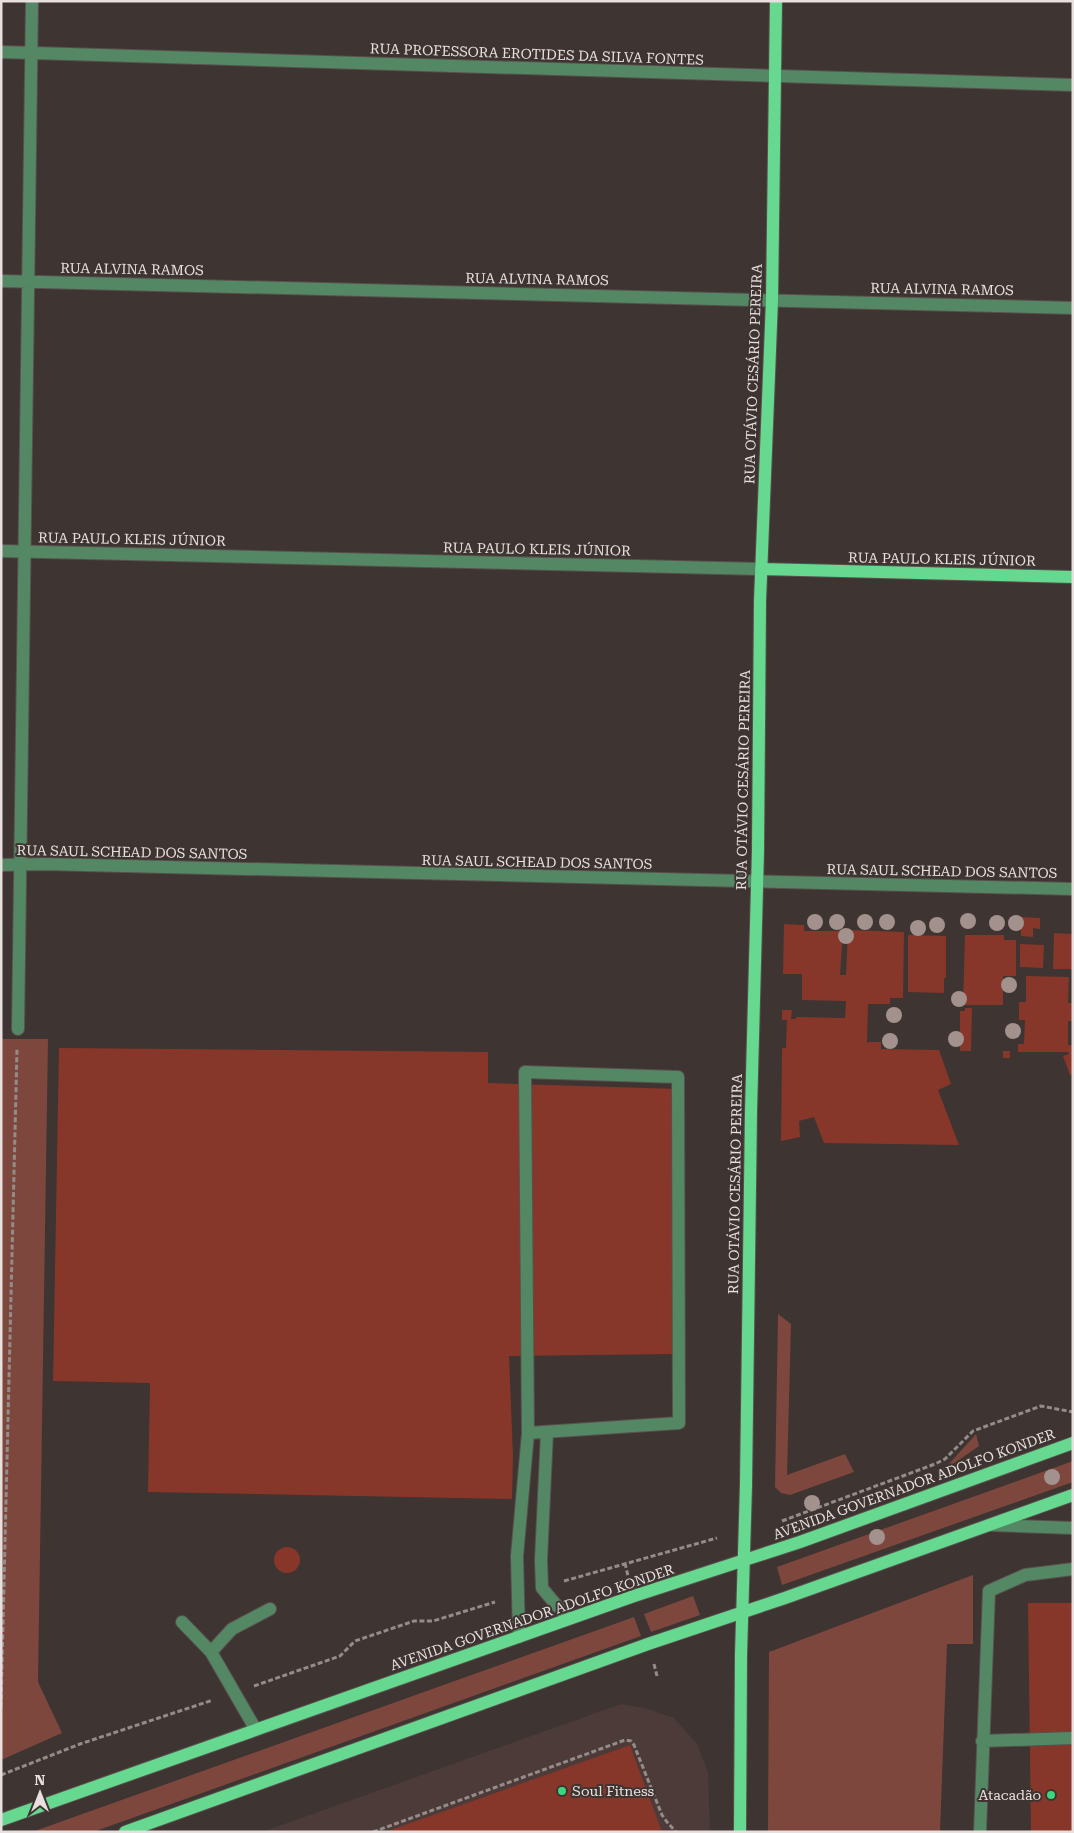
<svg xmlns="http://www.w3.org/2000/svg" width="1074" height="1833" viewBox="0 0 1074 1833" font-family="'Roboto Serif',serif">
	<rect width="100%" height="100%" fill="#3e3431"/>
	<path fill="#4c3b38" d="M621,1704L645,1708L674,1718L697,1744L708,1772L710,1832H542L648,1794L630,1745L387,1832H262Z"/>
	<path fill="#7e473d" d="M1,1039H48L38,1682L62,1733L1,1760Z
		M778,1314L791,1324L787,1475L845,1454L854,1472L790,1495L781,1493L775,1487Z
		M976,1434L979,1446L943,1471L941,1469L948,1465Z
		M1073,1461V1482L782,1585L777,1567Z
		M973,1575V1644H947L940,1832H768L769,1652Z
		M693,1596L700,1615L651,1632L644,1614Z
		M634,1617L641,1636L93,1832H32Z"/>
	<path fill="#873729" d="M1021,917L1040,918V929L1033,928V937L1021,936Z
		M784,924L804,925V931H843L840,975H846L848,930L904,932L903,998H890V1004H868L867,1043L869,1042H881V1049L939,1050L951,1084L938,1090L959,1145L824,1143L814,1117L799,1121L800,1137L781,1141L782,1048H786L787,1020H782V1010H792L791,1019H796V1017L845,1018L846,1001L802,1000V974H783Z
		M1054,933L1073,934V969H1053Z
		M908,935L946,936V978H944V993L908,992Z
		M965,935H1004V940H1016V976H1003V1005H963Z
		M1020,944L1044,945L1043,968L1020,967Z
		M1026,976L1069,977L1068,1003H1073V1021H1068V1045H1073V1074L1070,1075L1063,1056L1069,1054L1068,1052H1018V1044H1024L1025,1020H1019V1002H1026Z
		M965,1008H972L971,1051H960V1011H965Z
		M59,1048L488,1052V1083L678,1089L676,1354L509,1356L513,1456L512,1499L148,1492L150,1383L53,1381Z
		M1003,1051H1010V1058H1003Z
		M274 1560a13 13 0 1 1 26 0a13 13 0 1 1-26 0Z
		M1028,1603H1073V1832H1031Z
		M630,1745L662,1832H388V1831Z"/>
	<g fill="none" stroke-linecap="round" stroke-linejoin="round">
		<defs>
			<path id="minor" d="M1,52L1073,85
				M1,281L1073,308
				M1,551L761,569
				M1,865L44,864L1073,889
				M18,1029L32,1
				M525,1072L678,1077L679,1423L528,1433Z
				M547,1432L541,1560L542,1588L568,1619
				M991,1525L1073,1528
				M182,1622L211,1652L256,1730
				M519,1637L517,1556L528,1433
				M211,1652L232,1629L270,1609
				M982,1741L1073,1738
				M980,1832L989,1591L1025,1575L1073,1569"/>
			<path id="major" d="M761,569L1073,577
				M1,1820L634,1596L800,1542L1073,1443
				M125,1832L648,1644L785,1598L1073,1495
				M740,1832L741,1655L746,1485L751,1112L758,850L760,601L772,300L776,1"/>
		</defs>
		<use href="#minor" stroke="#59504d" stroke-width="14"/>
		<use href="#major" stroke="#59504d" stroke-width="14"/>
		<path stroke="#948c8a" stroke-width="3" stroke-dasharray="5 2.5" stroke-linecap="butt" d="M782,1521L935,1464L945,1459L973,1431L1041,1406L1073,1412
			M625,1563L628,1576
			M564,1581L717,1538
			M654,1664L657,1676
			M254,1686L340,1656L355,1641L414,1621H433L495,1602
			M1,1707L17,1049
			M1,1775L80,1744L213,1700
			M373,1832L625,1740L631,1741L634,1745L662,1815L667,1822L676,1832"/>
		<use href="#minor" stroke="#548864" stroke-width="12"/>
		<use href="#major" stroke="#66d88f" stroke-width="12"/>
	</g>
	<g fill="#a3918d">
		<circle cx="968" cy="921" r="8"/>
		<circle cx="815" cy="922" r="8"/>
		<circle cx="837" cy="922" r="8"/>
		<circle cx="865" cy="922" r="8"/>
		<circle cx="887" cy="922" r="8"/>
		<circle cx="997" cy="923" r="8"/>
		<circle cx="1016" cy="923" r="8"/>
		<circle cx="937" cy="925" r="8"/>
		<circle cx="918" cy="928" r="8"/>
		<circle cx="846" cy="936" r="8"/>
		<circle cx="1009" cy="985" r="8"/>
		<circle cx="959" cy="999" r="8"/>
		<circle cx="894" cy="1015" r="8"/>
		<circle cx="1013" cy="1031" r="8"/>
		<circle cx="956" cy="1039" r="8"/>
		<circle cx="890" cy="1041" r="8"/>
		<circle cx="1052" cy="1477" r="8"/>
		<circle cx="812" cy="1503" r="8"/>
		<circle cx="877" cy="1537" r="8"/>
	</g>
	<g fill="#3ad77f" stroke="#3e3431" stroke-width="2">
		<circle cx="562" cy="1791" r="5"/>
		<circle cx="1051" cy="1795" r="5"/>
	</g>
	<g text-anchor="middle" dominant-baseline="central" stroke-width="4" stroke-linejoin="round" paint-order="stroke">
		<g font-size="14" fill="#e7e0df" stroke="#3e3431">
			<text transform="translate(537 54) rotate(2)">RUA PROFESSORA EROTIDES DA SILVA FONTES</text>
			<text transform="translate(132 269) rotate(1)">RUA ALVINA RAMOS</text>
			<text transform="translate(537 279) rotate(1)">RUA ALVINA RAMOS</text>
			<text transform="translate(942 289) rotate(1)">RUA ALVINA RAMOS</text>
			<text transform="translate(753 374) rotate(-88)">RUA OTÁVIO CESÁRIO PEREIRA</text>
			<text transform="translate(132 539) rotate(1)">RUA PAULO KLEIS JÚNIOR</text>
			<text transform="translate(537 549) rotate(1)">RUA PAULO KLEIS JÚNIOR</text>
			<text transform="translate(942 559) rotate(1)">RUA PAULO KLEIS JÚNIOR</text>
			<text transform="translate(743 780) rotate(-89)">RUA OTÁVIO CESÁRIO PEREIRA</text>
			<text transform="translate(132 852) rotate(1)">RUA SAUL SCHEAD DOS SANTOS</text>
			<text transform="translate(537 862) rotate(1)">RUA SAUL SCHEAD DOS SANTOS</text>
			<text transform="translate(942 871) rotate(1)">RUA SAUL SCHEAD DOS SANTOS</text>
			<text transform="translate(735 1184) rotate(-89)">RUA OTÁVIO CESÁRIO PEREIRA</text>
			<text transform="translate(914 1484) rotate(-20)">AVENIDA GOVERNADOR ADOLFO KONDER</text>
			<text transform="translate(532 1617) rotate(-19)">AVENIDA GOVERNADOR ADOLFO KONDER</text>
		</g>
		<g font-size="14" fill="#e7e0df" stroke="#3e3431" text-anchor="start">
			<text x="572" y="1791">Soul Fitness</text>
			<text x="1041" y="1795" text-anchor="end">Atacadão</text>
		</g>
	</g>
	<rect width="1074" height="1833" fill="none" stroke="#e7e0df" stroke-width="5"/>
	<g transform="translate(40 1793)" stroke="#3e3431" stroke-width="4" paint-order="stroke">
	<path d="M0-4L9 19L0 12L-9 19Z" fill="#e7e0df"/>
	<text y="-8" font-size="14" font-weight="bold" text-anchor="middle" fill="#e7e0df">N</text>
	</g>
</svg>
